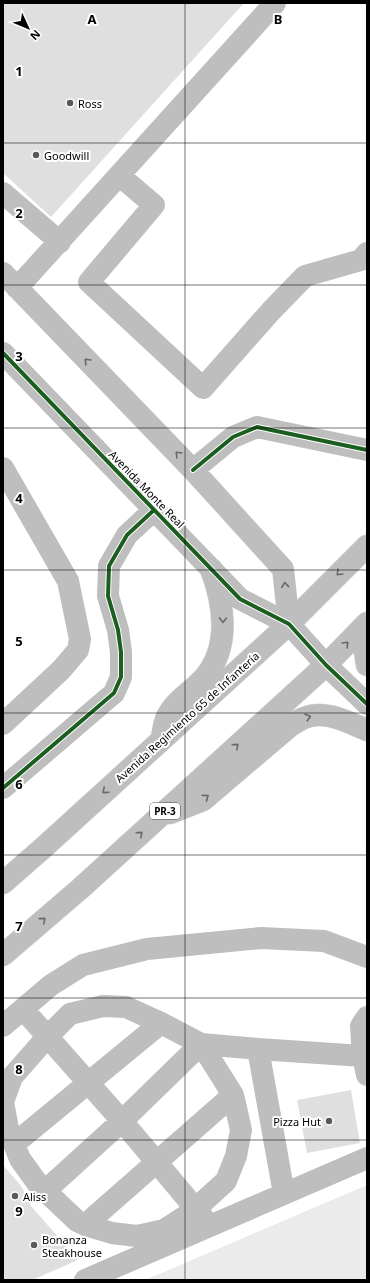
<svg xmlns="http://www.w3.org/2000/svg" width="370" height="1283" viewBox="0 0 370 1283" font-family="'Noto Sans',sans-serif">
	<rect width="100%" height="100%" fill="#fff"/>
	<path fill="#ebebeb" d="M367,1185V1280H145Z"/>
	<path fill="#dfdfdf" d="M3,3H244L51,217L3,173Z
		M351,1090L360,1143L307,1153L297,1100Z
		M3,1165L22,1187L31,1206L78,1260L32,1280H3Z"/>
	<g fill="none" stroke-linecap="round" stroke-linejoin="round">
		<defs>
			<path id="major" d="M367,648L365,652L367,665
				M162,738C163,731 164,723 167,717C175,700 193,691 205,677C231,645 224,604 211,569
				M170,813L203,800L290,726C295,723 299,720 304,718C325,709 347,722 367,730
				M3,883L43,848L289,624L367,546
				M3,955L81,888L326,665L367,623"/>
		</defs>
		<use href="#major" stroke="#dbdbdb" stroke-width="23"/>
		<path stroke="#bebebe" stroke-width="22" d="M120,176L154,205L89,282L203,388L271,311L305,276L361,260L367,253
			M3,193L60,242
			M3,273L193,470L283,569L289,624
			M17,288L275,3
			M3,353L240,599L289,624L326,665L367,704
			M3,468L68,581L80,639L78,650L61,670L3,724
			M193,470L233,437L257,427L367,450
			M3,788L114,693L121,677V652L118,630L108,596L109,566L127,535L154,510
			M23,1009L122,1121L205,1220
			M3,1026L51,985L83,965L147,949L261,938L324,941L367,957
			M258,1049L363,1056L361,1026L367,1017
			M367,1055L363,1056L367,1075
			M3,1102L12,1077L48,1036L70,1014L103,1006L126,1007L161,1023L201,1044L233,1095L241,1130L236,1156L226,1181L192,1212L164,1230L137,1236L112,1233L85,1225L77,1221L38,1184L20,1159L8,1129L3,1102
			M14,1144L161,1023
			M45,1191L122,1121L201,1044L258,1049L284,1194
			M85,1225L233,1095
			M85,1280L367,1158"/>
		<use href="#major" stroke="#bebebe" stroke-width="22"/>
		<defs>
			<path id="cycleway" d="M3,353L240,599L289,624L326,665L367,704
				M193,470L233,437L257,427L367,450
				M3,788L114,693L121,677V652L118,630L108,596L109,566L127,535L154,510"/>
		</defs>
		<use href="#cycleway" stroke="#fff" stroke-width="6"/>
		<use href="#cycleway" stroke="#1b5e20" stroke-width="4"/>
	</g>
	<defs><path id="oneway-chevron" d="M-2-3.5L2.5 0L-2 3.5" fill="none" stroke-width="1.6" stroke-linecap="round" stroke-linejoin="round"/></defs>
	<g stroke="#686868">
		<use href="#oneway-chevron" transform="translate(87 361) rotate(-134)"/>
		<use href="#oneway-chevron" transform="translate(178 454) rotate(-134)"/>
		<use href="#oneway-chevron" transform="translate(339 573) rotate(135)"/>
		<use href="#oneway-chevron" transform="translate(285 585) rotate(-96)"/>
		<use href="#oneway-chevron" transform="translate(223 620) rotate(91)"/>
		<use href="#oneway-chevron" transform="translate(346 644) rotate(-46)"/>
		<use href="#oneway-chevron" transform="translate(308 717) rotate(-18)"/>
		<use href="#oneway-chevron" transform="translate(236 746) rotate(-42)"/>
		<use href="#oneway-chevron" transform="translate(105 791) rotate(138)"/>
		<use href="#oneway-chevron" transform="translate(206 797) rotate(-37)"/>
		<use href="#oneway-chevron" transform="translate(140 834) rotate(-42)"/>
		<use href="#oneway-chevron" transform="translate(43 920) rotate(-41)"/>
	</g>
	<path fill="none" stroke="#000" stroke-width="1" stroke-opacity="0.55" d="M185,3V1280M3,143H367M3,285H367M3,428H367M3,570H367M3,713H367M3,855H367M3,998H367M3,1140H367"/>
	<g fill="#595959" stroke="#fff" stroke-width="1.5">
		<circle cx="70" cy="103" r="4"/>
		<circle cx="36" cy="155" r="4"/>
		<circle cx="329" cy="1121" r="4"/>
		<circle cx="15" cy="1196" r="4"/>
		<circle cx="34" cy="1245" r="4"/>
	</g>
	<g text-anchor="middle" dominant-baseline="central" stroke-width="4" stroke-linejoin="round" paint-order="stroke">
		<rect fill="#fff" stroke="#4c4c4c" stroke-width="1" x="150" y="803" width="30" height="16" rx="3"/>
		<g font-size="10" font-weight="bold" fill="#000">
			<text x="165" y="811">PR-3</text>
		</g>
		<g font-size="11" fill="#000" stroke="#fff" text-anchor="start">
			<text x="78" y="103">Ross</text>
			<text x="44" y="155">Goodwill</text>
			<text x="321" y="1121" text-anchor="end">Pizza Hut</text>
			<text x="23" y="1196">Aliss</text>
			<text x="42" y="1239">Bonanza<tspan x="42" dy="13">Steakhouse</tspan></text>
		</g>
		<g font-size="11" fill="#000" stroke="#fff">
			<text transform="translate(147 489) rotate(46)">Avenida Monte Real</text>
			<text transform="translate(187 717) rotate(-42)">Avenida Regimiento 65 de Infantería</text>
		</g>
	</g>
	<g font-size="13" text-anchor="middle" font-weight="bold" fill="#000" stroke="#fff" stroke-width="4" stroke-linejoin="round" paint-order="stroke">
		<text x="92" y="24">A</text>
		<text x="278" y="24">B</text>
		<text x="19" y="76">1</text>
		<text x="19" y="218">2</text>
		<text x="19" y="361">3</text>
		<text x="19" y="503">4</text>
		<text x="19" y="646">5</text>
		<text x="19" y="789">6</text>
		<text x="19" y="931">7</text>
		<text x="19" y="1074">8</text>
		<text x="19" y="1216">9</text>
	</g>
	<rect width="370" height="1283" fill="none" stroke="#000000" stroke-width="8"/>
	<g transform="translate(28 28) rotate(134)" stroke="#ffffff" stroke-width="3" paint-order="stroke">
	<path d="M0-3L7 15L0 10L-7 15Z" fill="#000000"/>
	<text y="-6" font-size="11" font-weight="bold" text-anchor="middle" fill="#000000">N</text>
	</g>
</svg>
